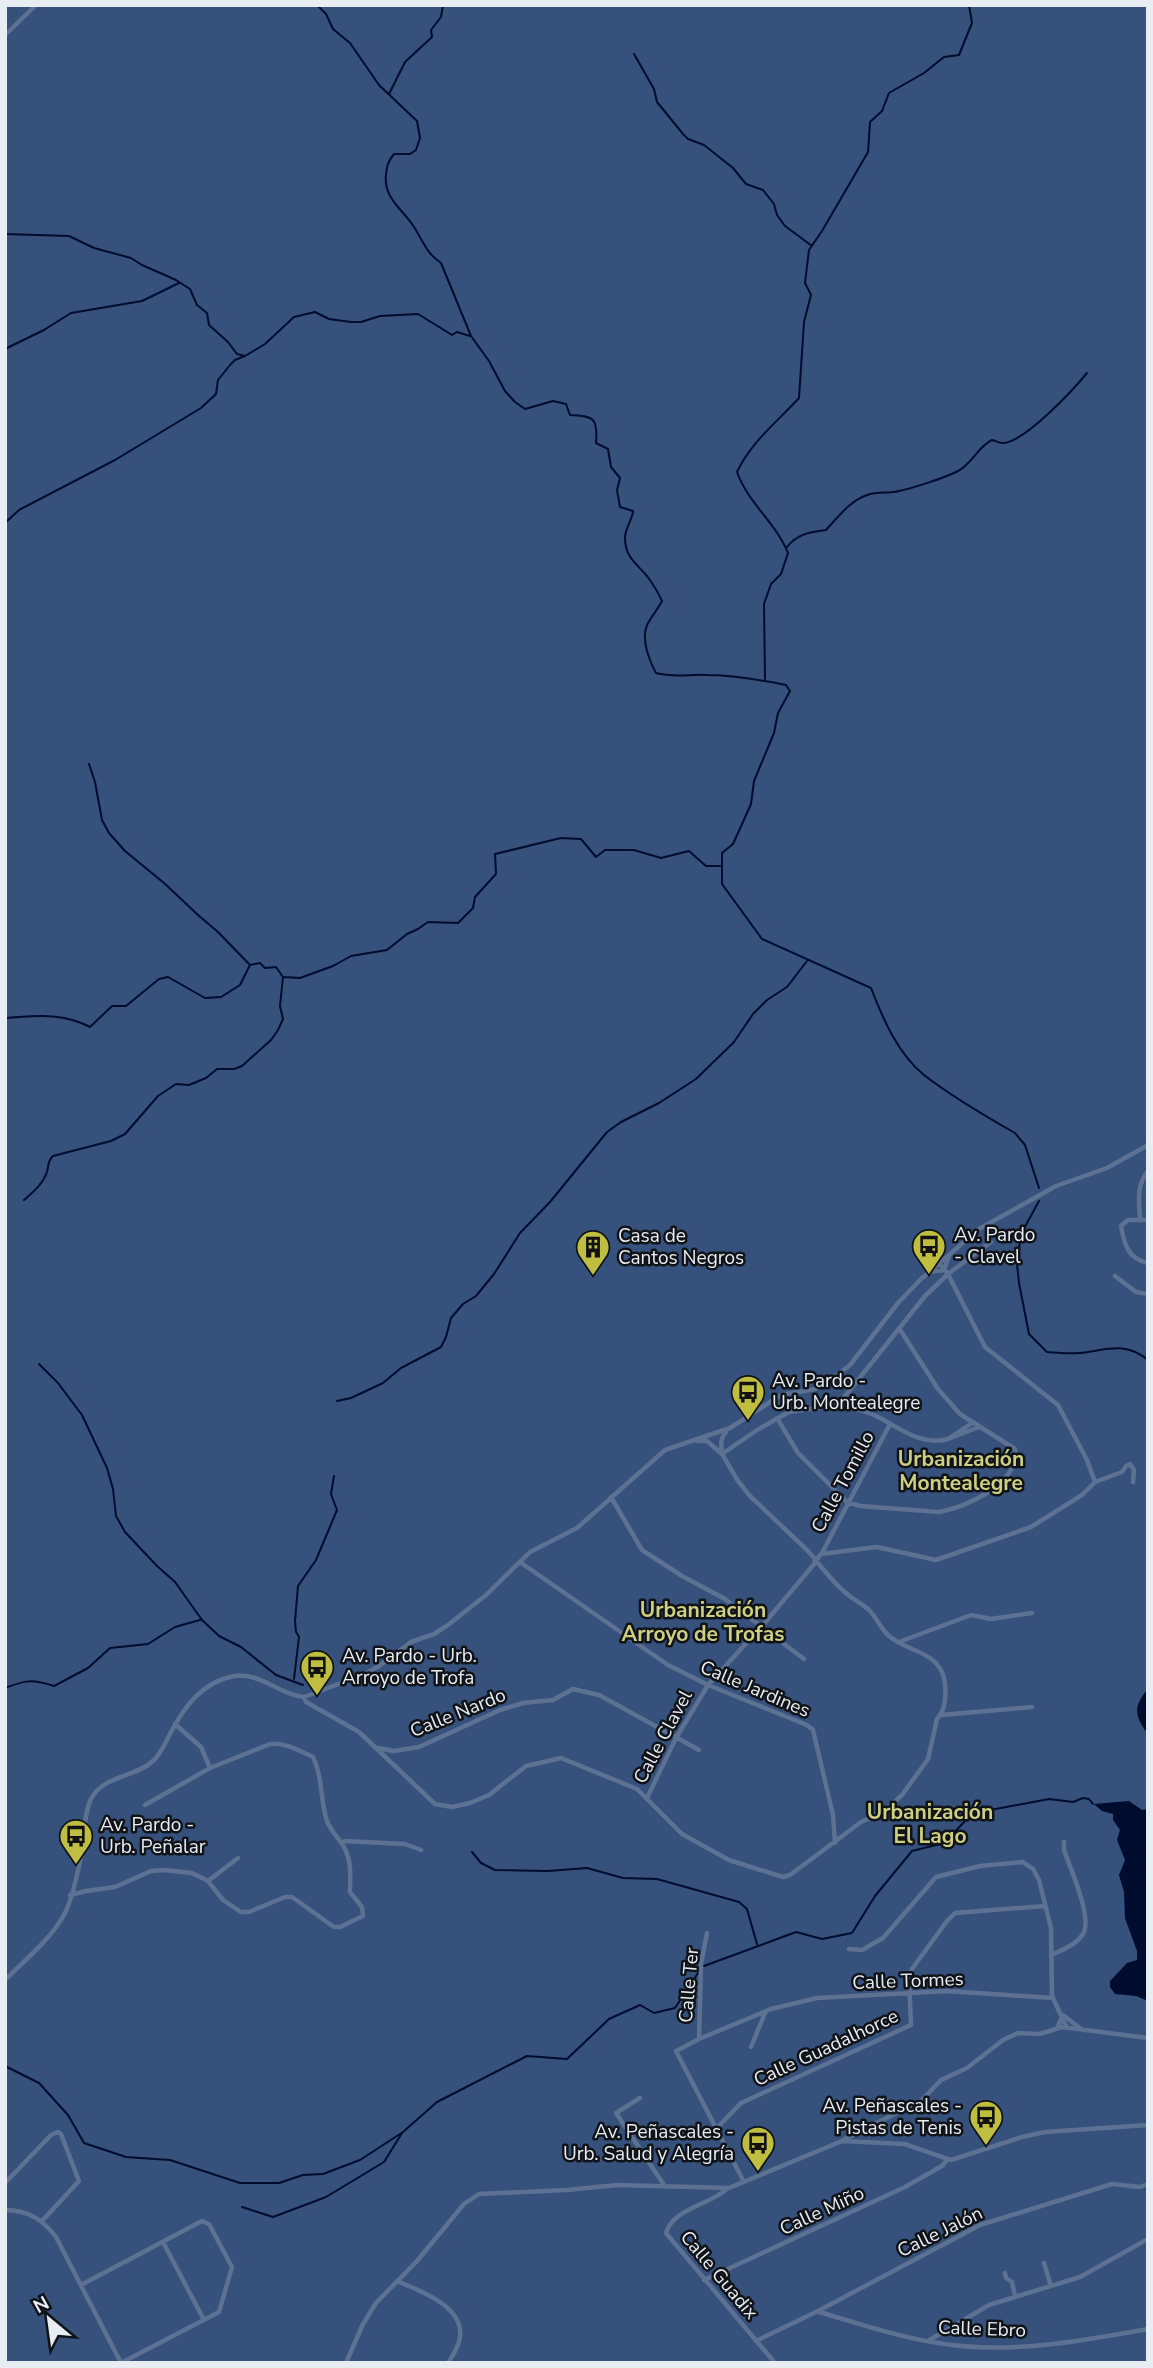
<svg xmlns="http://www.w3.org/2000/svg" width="1153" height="2368" viewBox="0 0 1153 2368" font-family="'Nunito Sans',sans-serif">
	<rect width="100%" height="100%" fill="#242a35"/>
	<path fill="#35517c" d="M5,5H1148V2363H5Z"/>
	<path fill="#000c2e" d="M1148,1689V1734C1134,1716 1133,1706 1148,1689Z
		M1129,1801L1142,1810L1148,1809V2001L1136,1996L1115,1994L1110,1987V1981L1127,1963L1137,1960V1951L1125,1918L1124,1892L1119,1875L1125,1860L1117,1840L1120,1830L1113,1820V1814L1102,1811L1094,1804Z"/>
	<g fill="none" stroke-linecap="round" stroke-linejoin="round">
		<path stroke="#000c2e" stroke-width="2" d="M317,5L326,14L333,29L350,43L379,85L417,121L420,138L416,150L410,154H394C388,161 387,166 386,174C383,199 403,209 414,227C423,241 427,254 441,263L471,336L489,361L505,391L515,402L525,409L553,401L566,404L570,415C594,416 598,418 596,443L608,449L611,467L620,478L617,490L620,507L633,511C632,521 625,528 625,538C625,557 636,563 647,576C653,584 658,592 662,601C658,609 651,617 647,625C641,639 649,660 656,673C674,678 689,674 707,675C733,675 761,680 786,685L790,691L778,713L774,733L754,781L751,804L733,844L722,853V884L762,939L871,988C883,1019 898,1054 924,1075C951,1096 985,1116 1015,1133L1025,1145L1039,1188
			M634,54L654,89L657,102L683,134L688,139L704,145L733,168L746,184L763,190L774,204L777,215L785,226L812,246
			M389,94L405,62L432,37L431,30L441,17L443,5
			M5,234L69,236L94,248L131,258L142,265L176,280L190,289L197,305L207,313L209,325L228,342L237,354L245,356L265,344L294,317L315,312L329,319L351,322H361L380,316L418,314L452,335L457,332L470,336
			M5,349L44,330L71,313L142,301L179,283
			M5,523L19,510L115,460L201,408L216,394L218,380L230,365L235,360L245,356
			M787,547C797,534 810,532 826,530C838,517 850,501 867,495C878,491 889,494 899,491C913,488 944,478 956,472C972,465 977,447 992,440C996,441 999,443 1003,443C1025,442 1073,390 1087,373
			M765,679L764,604L771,584L781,574L788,553C776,523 748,503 737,472C751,442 777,422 799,398L804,322L811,295L805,283L809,250L822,231L868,152L870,122L882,111L889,93L924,73L944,57L959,55L972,23L969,5
			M89,764L95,782L102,820L109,833L125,851L164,883L198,915L218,932L249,964
			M5,1018C36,1016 61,1012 90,1027L112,1006H126L159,979L168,977L205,998L221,997L240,985L250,965L260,963L265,968L276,967L283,977L300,978L333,966L351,956L387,950L407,934L418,929L428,922L458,923L473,908L475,897L496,874L495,854L561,838L581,839L596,857L605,850H634L661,858L689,851L706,866H720
			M24,1200C33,1192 43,1184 47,1172C49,1165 47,1162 53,1156L111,1141L125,1134L158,1096L176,1084L189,1085L206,1078L217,1069H234L242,1066L271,1040L278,1030L283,1019L280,1006L283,977
			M1039,1201L1021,1234L1017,1264L1019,1283L1029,1334L1047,1352C1058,1353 1069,1354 1080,1353C1107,1350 1125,1341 1148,1360
			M39,1364L58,1383L82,1415L107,1468L113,1489L116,1516L125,1532L157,1566L175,1582L202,1620L219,1636L241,1647L276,1675L303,1685
			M337,1401L351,1398L383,1383L401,1368L441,1347L446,1337L451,1318L463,1304L476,1296L494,1274L520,1233L550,1202L607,1132L621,1122L659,1103L696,1079L734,1042L753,1014L767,1000L787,987L807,961
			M294,1679L299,1637L296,1632L295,1621L298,1586L316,1560L337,1510L331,1494L334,1476
			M5,1688C26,1680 32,1679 54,1686L88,1668L110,1648L148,1644L175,1627L200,1620
			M472,1852L481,1863L495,1870L548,1871L587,1868L623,1878L657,1879L739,1902L747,1909L757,1944
			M704,1966L796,1932L822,1939L852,1933L875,1896L912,1851L944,1843L966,1820L985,1811L1049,1799L1073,1802L1083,1798L1089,1799L1093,1804
			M5,2066L39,2083L68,2115L84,2143L126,2157L170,2160L240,2183H279L303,2175L323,2174L360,2160L403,2132L437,2102L527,2056L567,2059L609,2019L640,2005L654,2013L675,2008L700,1970
			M242,2207L273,2217L326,2197L384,2162L402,2133"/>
		<path stroke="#5d7292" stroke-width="4.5" d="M5,35L36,5
			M1140,1219C1139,1201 1136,1186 1148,1171
			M1148,1220H1128L1121,1226C1124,1244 1128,1259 1148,1263
			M930,1272L944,1270L949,1256
			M1115,1276L1136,1292L1148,1294
			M838,1405C851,1408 864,1410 876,1416C899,1427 921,1447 948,1439
			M777,1418L798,1453L847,1502L860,1506L939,1512C967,1507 1020,1483 1015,1449L960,1414L938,1389L899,1328
			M972,1423L948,1439L979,1427
			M722,1453C721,1445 720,1438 726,1432
			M722,1454L757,1430L789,1412L838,1405L925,1296L948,1274L991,1242
			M1095,1482L1122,1472L1126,1466L1130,1464L1134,1470L1133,1482
			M611,1497L642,1550L682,1576L725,1599L804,1659
			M822,1553L890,1424
			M817,1559L821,1554L877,1547L936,1560L1031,1527L1082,1495L1095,1482L1087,1460L1058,1405L985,1347L948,1274L938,1262
			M520,1562L668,1665L708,1685L807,1725L813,1730L833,1815L835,1843
			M899,1642L971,1615L991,1619L1032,1613
			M304,1697L306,1702L359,1732L435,1804L452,1807L470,1803L489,1795L526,1766L561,1758L637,1789L682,1834L729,1860L783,1877L790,1875L861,1822L885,1811L902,1795L928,1759L937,1719C948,1708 948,1679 939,1667C928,1651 904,1649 889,1636C881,1629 877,1618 869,1610C863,1604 854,1600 847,1594C836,1585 827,1574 818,1563H815V1559L807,1550L750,1496L738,1481L722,1454L707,1441H698
			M941,1715L1032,1707
			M175,1724L201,1747L210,1768
			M378,1748L394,1751L419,1747L500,1710L523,1703L553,1700L573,1689L599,1695L699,1750
			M647,1798L676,1738L708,1685L762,1626L815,1563
			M341,1843L345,1841L405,1844L421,1850
			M208,1881L238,1858
			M70,1895L86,1891L115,1887L151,1871L164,1870L192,1873L208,1881L223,1900L241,1912H249L285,1897H292L334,1927H340L363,1916L362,1907L350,1892C350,1877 352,1863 345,1849C340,1839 331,1832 327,1821C320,1800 323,1777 313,1757C300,1751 285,1742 270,1744L210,1768L145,1805
			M849,1949L862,1950L883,1938L936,1877L980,1866L1023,1862L1033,1869L1039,1880L1051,1928L1052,1996L1067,2028
			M1051,1955C1062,1950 1076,1945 1083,1934C1093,1918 1070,1868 1064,1850V1842
			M5,1980C25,1960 52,1938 65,1913C73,1897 77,1874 81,1857C85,1839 83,1816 91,1799C103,1775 135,1778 153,1761C161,1754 165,1743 170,1734C184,1707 202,1682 234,1676C260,1672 280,1695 304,1697L365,1674L379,1666L411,1642L434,1634L448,1625L486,1595L530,1552L577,1528L665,1450L730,1428L781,1395L815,1389L826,1384L850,1365L898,1303L921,1279L979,1229L1056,1186L1107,1168L1148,1145
			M1057,2028L1063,2015L1081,2029
			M699,2039L701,1964L707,1933
			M751,2047L765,2013
			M640,2098L616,2113L664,2185
			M716,2129L741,2103L911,2025L909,1978L912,1969L947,1921L955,1913L1045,1906
			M843,2140L922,2100L941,2080L967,2068L1003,2040L1018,2033L1040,2034L1062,2027L1148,2038
			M744,2182L676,2051L699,2039L771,2009L817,1998L947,1991L1053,1998
			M5,2183L51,2135L58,2132L61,2134L79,2181L42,2221
			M728,2188C711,2205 673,2208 666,2233L775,2363
			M5,2210C28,2210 43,2220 56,2237L121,2363
			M163,2242L204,2320
			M1044,2263L1051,2286
			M1005,2273L1006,2278L1012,2282L1015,2296
			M704,2280L905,2187L942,2166L947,2160
			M397,2281C420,2291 464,2306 460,2337C459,2347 453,2355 448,2363
			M81,2285L202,2221L209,2224L232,2267L219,2312L121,2363
			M819,2312C860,2324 901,2338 944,2344C1012,2354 1081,2341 1148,2329
			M756,2341L818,2311L980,2225L1112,2184L1140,2187L1148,2184
			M928,2341L989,2305L1080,2277L1148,2239
			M346,2363L363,2324L376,2303L417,2261L464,2204L479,2194L567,2190L617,2185L729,2188L842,2141L905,2144L951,2160L1022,2137L1045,2132L1148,2125"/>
	</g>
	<defs>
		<symbol id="bus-pin" viewBox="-11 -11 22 30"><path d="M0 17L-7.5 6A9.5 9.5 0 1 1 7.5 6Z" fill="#c0be41" stroke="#101317"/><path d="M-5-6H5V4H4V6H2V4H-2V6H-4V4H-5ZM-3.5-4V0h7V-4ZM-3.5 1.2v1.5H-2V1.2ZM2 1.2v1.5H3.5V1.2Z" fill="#111"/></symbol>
		<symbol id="building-pin" viewBox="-11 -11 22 30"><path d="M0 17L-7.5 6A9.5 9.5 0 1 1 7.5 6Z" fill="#c0be41" stroke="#101317"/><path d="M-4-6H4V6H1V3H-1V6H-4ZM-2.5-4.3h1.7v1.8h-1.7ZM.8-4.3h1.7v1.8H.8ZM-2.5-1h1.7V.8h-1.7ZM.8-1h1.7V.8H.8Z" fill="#111"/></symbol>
	</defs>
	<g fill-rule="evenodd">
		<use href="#bus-pin" x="910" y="1227" width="38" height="52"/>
		<use href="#building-pin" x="574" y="1228" width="38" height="52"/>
		<use href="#bus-pin" x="729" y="1373" width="38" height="52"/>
		<use href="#bus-pin" x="298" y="1648" width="38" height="52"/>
		<use href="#bus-pin" x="57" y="1817" width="38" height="52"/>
		<use href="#bus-pin" x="967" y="2098" width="38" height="52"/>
		<use href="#bus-pin" x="739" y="2124" width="38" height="52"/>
	</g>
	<g text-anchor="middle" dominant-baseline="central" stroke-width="5" stroke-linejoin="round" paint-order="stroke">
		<g font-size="19" fill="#e8edf4" stroke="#101317" text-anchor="start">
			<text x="954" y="1235">Av. Pardo<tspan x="954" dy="22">- Clavel</tspan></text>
			<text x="618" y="1236">Casa de<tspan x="618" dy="22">Cantos Negros</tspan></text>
			<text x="772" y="1381">Av. Pardo -<tspan x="772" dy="22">Urb. Montealegre</tspan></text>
			<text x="342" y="1656">Av. Pardo - Urb.<tspan x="342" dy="22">Arroyo de Trofa</tspan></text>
			<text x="100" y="1825">Av. Pardo -<tspan x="100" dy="22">Urb. Peñalar</tspan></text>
			<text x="962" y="2106" text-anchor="end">Av. Peñascales -<tspan x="962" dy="22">Pistas de Tenis</tspan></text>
			<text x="734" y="2132" text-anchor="end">Av. Peñascales -<tspan x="734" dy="22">Urb. Salud y Alegría</tspan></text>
		</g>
		<g font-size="19" fill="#e8edf4" stroke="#101317">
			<text transform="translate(843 1482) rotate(-62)">Calle Tomillo</text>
			<text transform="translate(755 1689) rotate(23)">Calle Jardines</text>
			<text transform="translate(458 1713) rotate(-22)">Calle Nardo</text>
			<text transform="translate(663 1737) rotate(-62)">Calle Clavel</text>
			<text transform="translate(908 1981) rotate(-2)">Calle Tormes</text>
			<text transform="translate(689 1985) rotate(-85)">Calle Ter</text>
			<text transform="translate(826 2048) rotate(-25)">Calle Guadalhorce</text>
			<text transform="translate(822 2211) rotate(-25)">Calle Miño</text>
			<text transform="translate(940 2232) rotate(-26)">Calle Jalón</text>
			<text transform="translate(719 2275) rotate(50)">Calle Guadix</text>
			<text transform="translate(982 2329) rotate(2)">Calle Ebro</text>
		</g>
		<g font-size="21" font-weight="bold" fill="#cfcf81" stroke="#101317">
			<text x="961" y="1459">Urbanización<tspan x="961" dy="24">Montealegre</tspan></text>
			<text x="703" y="1610">Urbanización<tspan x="703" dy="24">Arroyo de Trofas</tspan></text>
			<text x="930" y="1812">Urbanización<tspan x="930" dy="24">El Lago</tspan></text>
		</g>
	</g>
	<rect width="1153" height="2368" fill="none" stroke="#e8edf4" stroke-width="14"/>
	<g transform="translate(49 2319) rotate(331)" stroke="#101317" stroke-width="5" paint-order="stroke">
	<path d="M0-5L12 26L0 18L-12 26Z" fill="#e8edf4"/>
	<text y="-10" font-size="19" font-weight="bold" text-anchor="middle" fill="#e8edf4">N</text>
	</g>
</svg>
